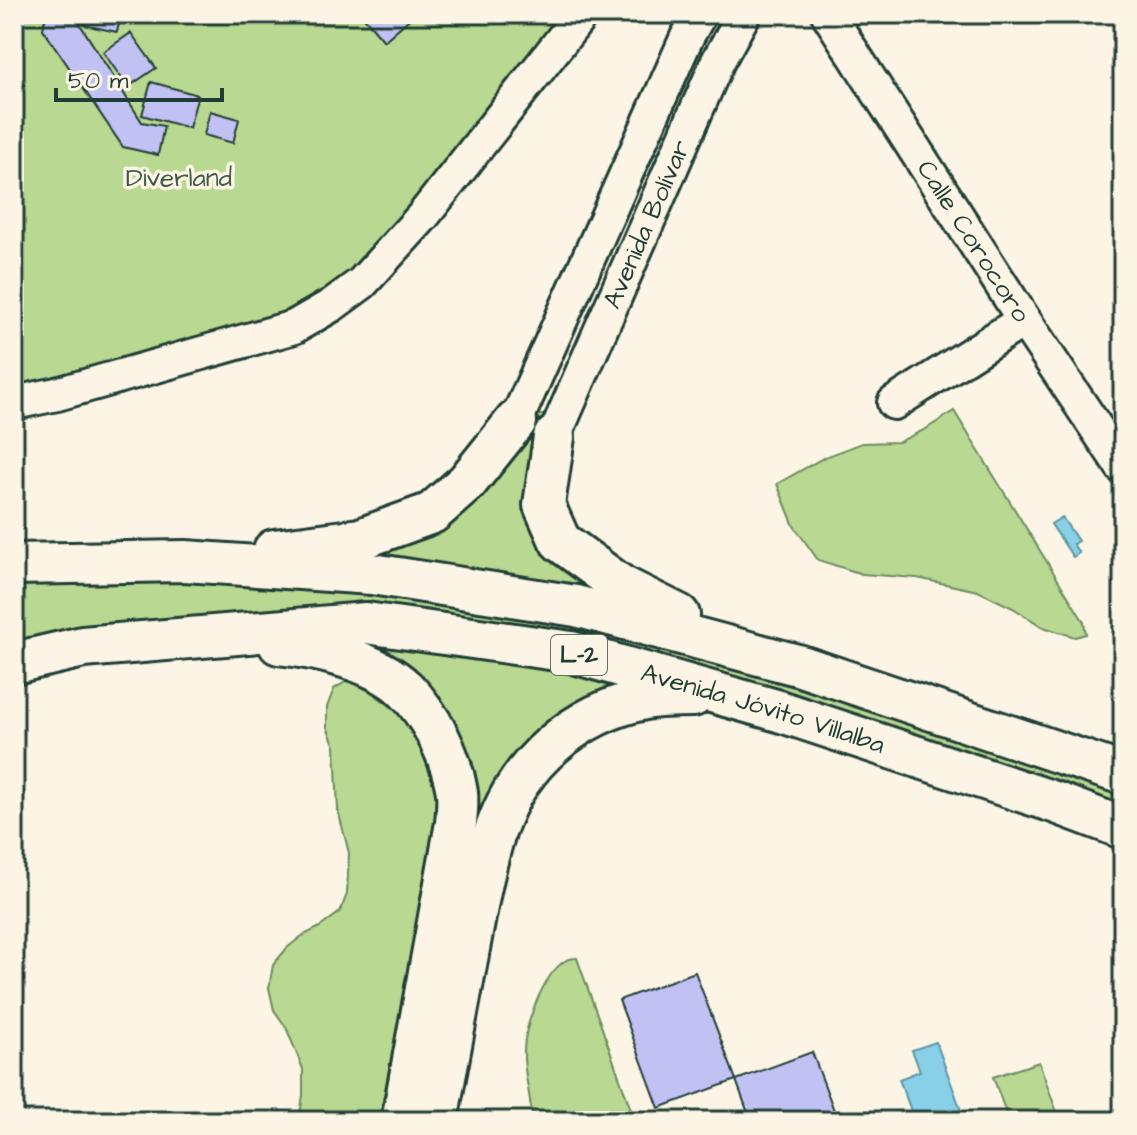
<svg xmlns="http://www.w3.org/2000/svg" width="1137" height="1135" viewBox="0 0 1137 1135" font-family="'Architects Daughter',sans-serif">
	<rect width="100%" height="100%" fill="#fcf5e5"/>
	<filter id="ink" filterUnits="userSpaceOnUse"><feTurbulence type="fractalNoise" baseFrequency=".0125" numOctaves="2"/><feDisplacementMap in="SourceGraphic" scale="16" xChannelSelector="R" yChannelSelector="G"/><feConvolveMatrix kernelMatrix="1 2 1 2 8 2 1 2 1" color-interpolation-filters="sRGB"/></filter>
	<g filter="url(#ink)">
		<path fill="#b9d891" stroke="#6c8a62" stroke-width="2" d="M14,14H564L355,276L281,320L14,391Z
			M954,411L1084,622L1086,634L1075,637L1043,627L1013,608L978,591L917,578L862,574L818,560L794,526L777,484L825,457L862,443L899,442L926,429Z
			M538,415H545L549,422L529,490L596,595L378,556C388,544 414,543 429,534C451,522 476,502 493,483C510,464 524,437 538,415Z
			M275,581L376,589L664,641L1123,790V809L834,710L661,656L562,635L14,648V583Z
			M364,643L514,658L645,688L596,700L475,848L473,805Z
			M352,678L394,709L421,734L434,763L438,794L437,820L379,1121H299L303,1095V1069L286,1027L274,1010L269,988L273,965L287,948L302,936L320,927L340,912L347,894L349,853L338,810L335,746L327,727V707L334,689Z
			M577,958L635,1121H532C532,1098 523,1075 524,1051C524,1027 543,974 565,961C567,959 574,958 577,958Z
			M1039,1062L1060,1121H1009L993,1077Z"/>
		<path fill="#87d0e8" stroke="#5d95a0" stroke-width="2" d="M1062,517L1078,541L1073,544L1079,553L1073,557L1051,524Z
			M936,1042L965,1121H915L899,1079L920,1071L912,1050Z"/>
		<path fill="#c2c1f4" stroke="#1f3d34" stroke-width="2" d="M46,14H80L78,21L142,122L164,126L158,155L123,147L43,29Z
			M87,14H121L117,32L84,25Z
			M361,14H415L384,41Z
			M131,33L156,68L128,87L103,52Z
			M151,82L198,95L189,128L142,115Z
			M210,111L239,119L233,143L204,135Z
			M695,972L736,1080L659,1108L619,1000Z
			M812,1052L838,1121H751L736,1080Z"/>
		<g fill="none" stroke-linecap="round" stroke-linejoin="round">
			<defs>
				<g id="minor">
					<path id="s1" d="M828,14L1024,320L1123,468"/>
					<path d="M14,403L57,394L294,327L332,305L362,283L423,216L582,14"/>
					<path d="M894,403L1024,320"/>
					<path d="M516,421L687,37L700,14"/>
					<path id="s2" d="M554,437L718,61L744,14"/>
				</g>
				<g id="major">
					<path d="M554,437L544,505L560,541L621,586L679,615"/>
					<path d="M274,550L360,539L432,513L467,482L516,421"/>
					<path d="M14,564L185,561L372,574L576,606L801,666L1123,774"/>
					<path d="M279,644C318,648 376,661 405,689C431,715 451,756 457,792C458,802 457,813 456,823L402,1121"/>
					<path id="s3" d="M14,663L83,647L366,623L571,652L779,711L1054,802L1123,828"/>
					<path d="M437,1121C447,1065 458,1009 468,954C476,912 483,869 496,829C519,762 576,713 645,699C660,696 677,696 693,696"/>
				</g>
			</defs>
			<use href="#minor" stroke="#1f3d34" stroke-width="38"/>
			<use href="#major" stroke="#1f3d34" stroke-width="46"/>
			<use href="#minor" stroke="#fcf5e5" stroke-width="32"/>
			<use href="#major" stroke="#fcf5e5" stroke-width="40"/>
		</g>
	</g>
	<g text-anchor="middle" dominant-baseline="central" stroke-width="7" stroke-linejoin="round" paint-order="stroke">
		<rect fill="#fcf5e5" stroke="#617469" stroke-width="2" x="551" y="635" width="56" height="40" rx="6"/>
		<g font-size="24" font-weight="bold" fill="#1f3d34">
			<text x="579" y="655">L-2</text>
		</g>
		<g font-size="26" fill="#3e5c47" stroke="#fcf5e5">
			<text x="179" y="178">Diverland</text>
		</g>
		<g font-size="26" fill="#1f3d34" stroke="#fcf5e5">
			<text stroke="none"><textPath href="#s2" startOffset="232">Avenida Bolívar</textPath></text>
			<text stroke="none"><textPath href="#s1" startOffset="270">Calle Corocoro</textPath></text>
			<text stroke="none"><textPath href="#s3" startOffset="762">Avenida Jóvito Villalba</textPath></text>
		</g>
	</g>
	<rect width="1137" height="1135" fill="none" stroke="#fcf5e5" stroke-width="48"/>
	<rect x="24" y="24" width="1089" height="1087" fill="none" stroke="#1f3d34" stroke-width="3" filter="url(#ink)"/>
	<path d="M56 88v12h166v-12" fill="none" stroke="#1f3d34" stroke-width="4"/>
	<text x="68" y="88" font-size="24" fill="#1f3d34" stroke="#fcf5e5" stroke-width="6" paint-order="stroke">50 m</text>
</svg>
